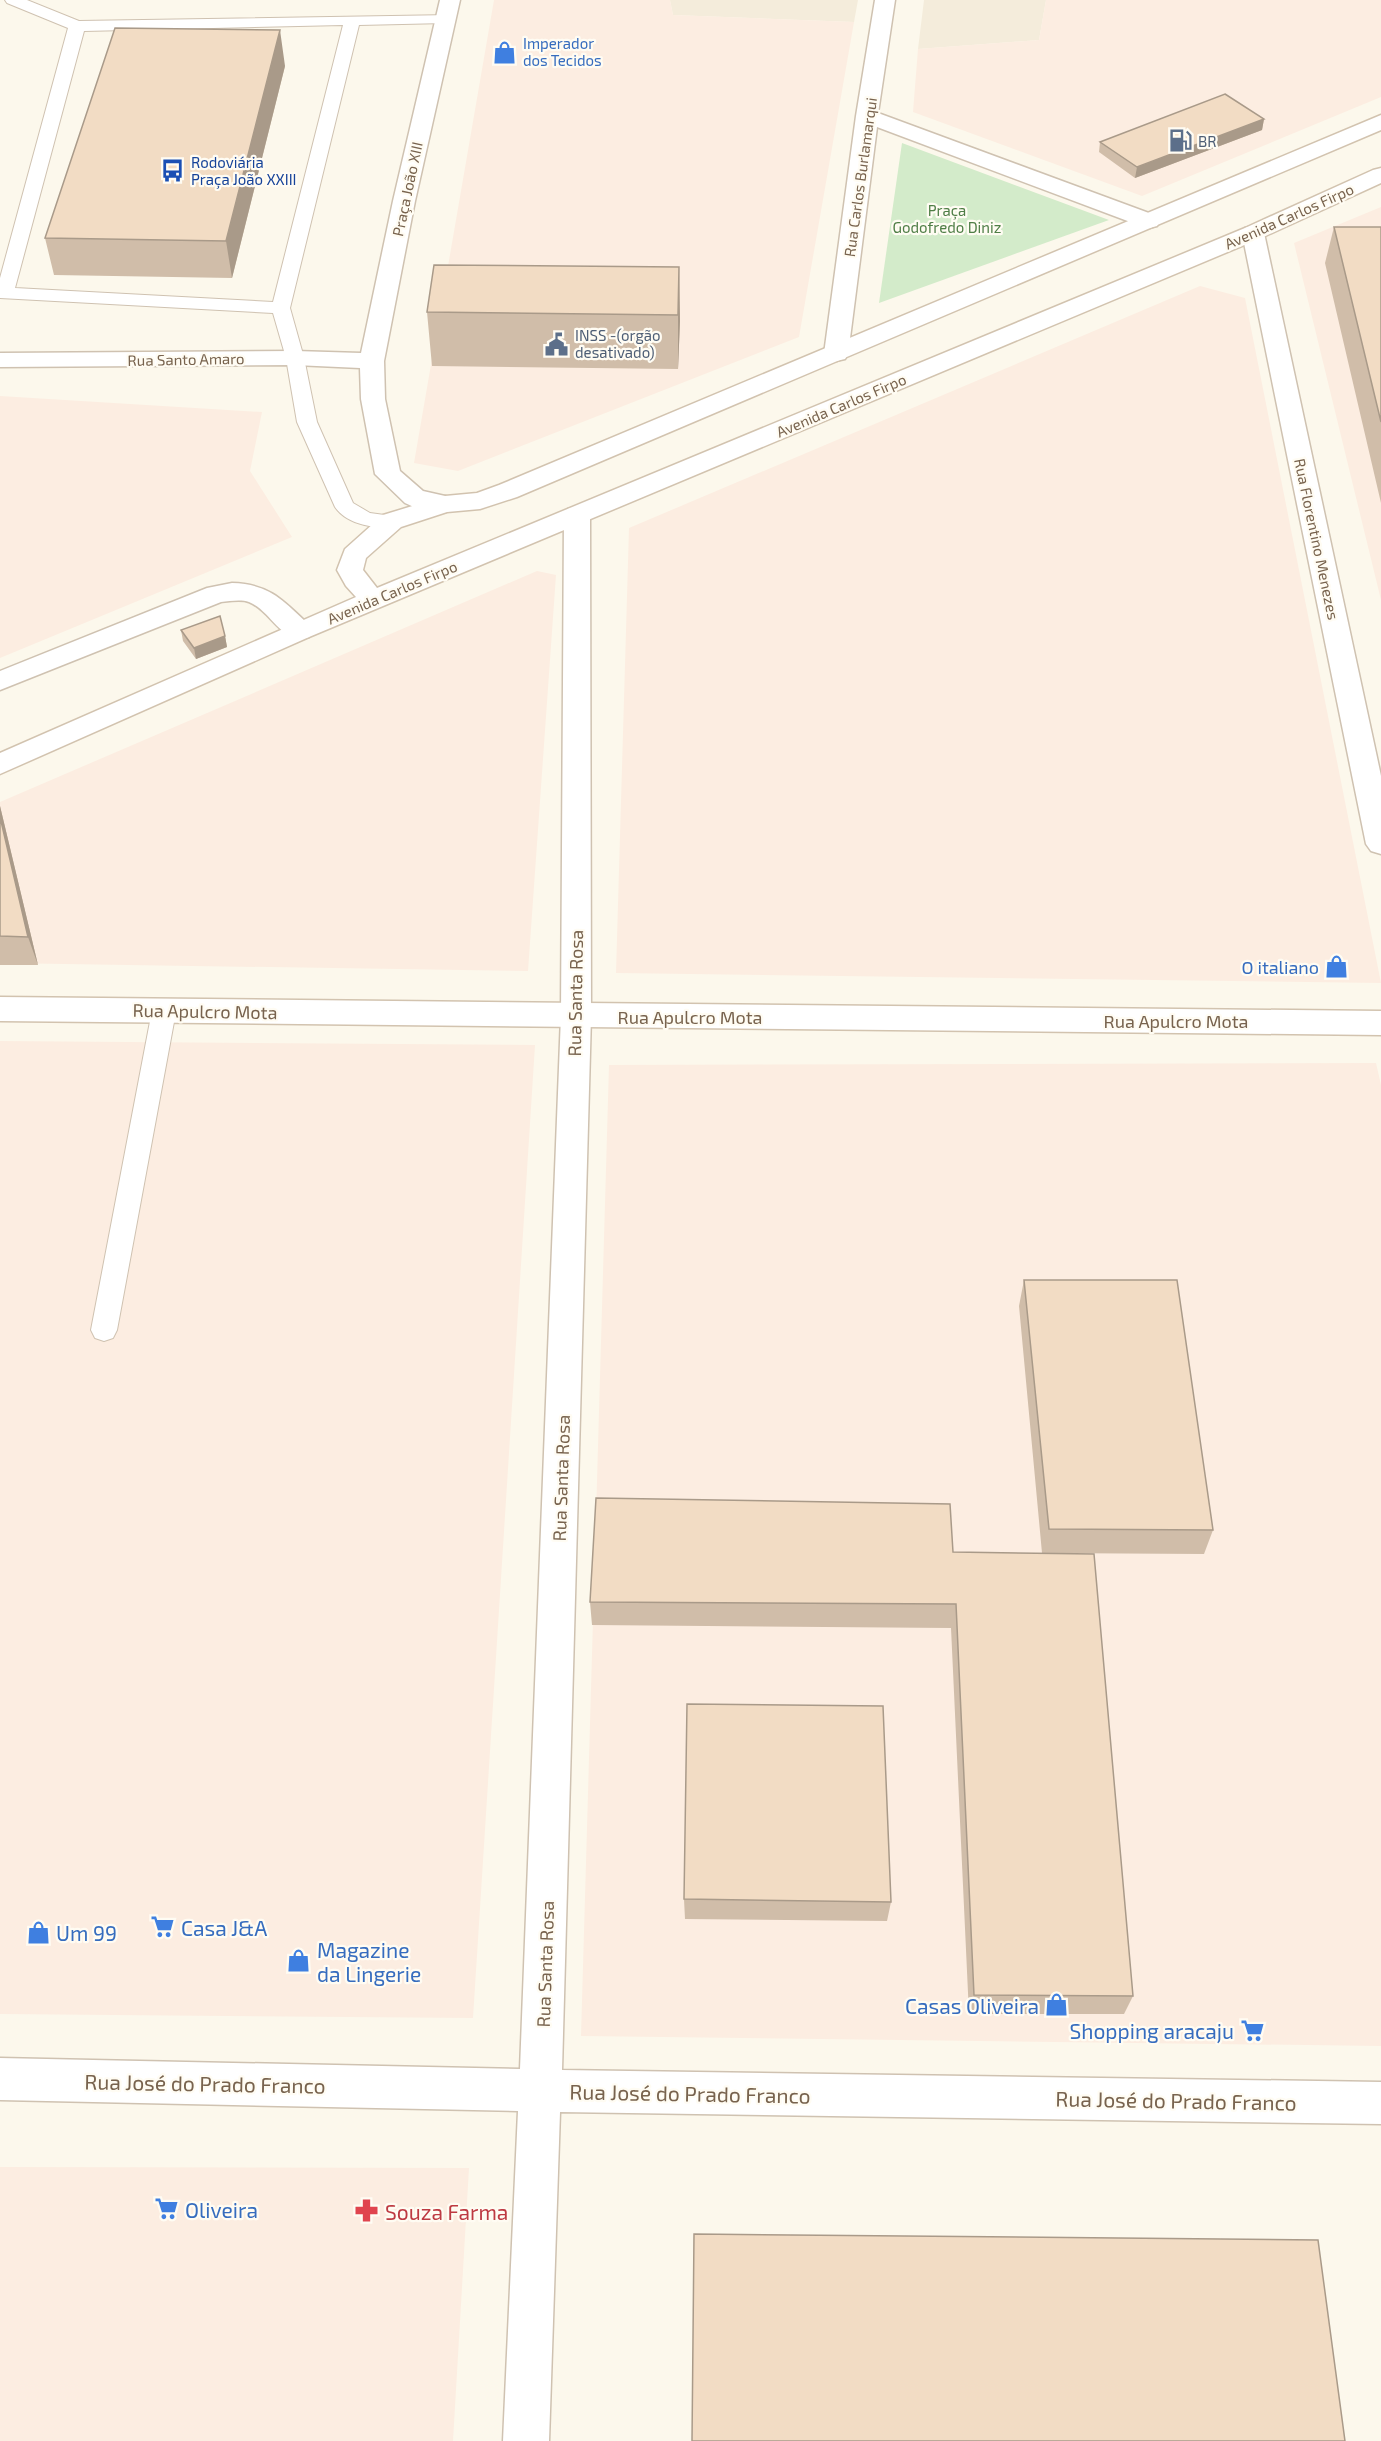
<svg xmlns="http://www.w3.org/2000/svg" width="1381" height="2441" viewBox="0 0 1381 2441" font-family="'Exo 2',sans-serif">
	<rect width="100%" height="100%" fill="#fcf8ec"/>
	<path fill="#f4ecdb" d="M670,0H858L854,22L673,15Z
		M924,0H1046L1039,40L918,49Z"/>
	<path fill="#fcede1" d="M494,0H670L673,15L854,22L799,337L458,471L414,463Z
		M1046,0H1381V97L1142,196L913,112L918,49L1039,40Z
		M1381,207V600L1294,243Z
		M1200,286L1245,298L1381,983L616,973L629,528Z
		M0,396L262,412L250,471L292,537L0,658Z
		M537,571L556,575L528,971L0,963V802Z
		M0,1041L535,1045L473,2018L0,2014Z
		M1376,1063L1381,1085V2046L581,2036L609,1065Z
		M0,2167L469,2168L453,2441H0Z"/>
	<path fill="#d3ebca" d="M902,143L1109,220L879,303Z"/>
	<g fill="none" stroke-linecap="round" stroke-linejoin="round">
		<defs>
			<path id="service" d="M5,0H27L79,21L452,15L454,18L452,21L446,23L359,25L290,308L304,358L317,422L353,503L370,513L399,517L402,521L399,525C380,531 347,525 335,507L297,422L286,358L273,313L0,298V278L68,28L7,3ZM343,25L273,302L15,288L84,31Z
				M164,1002L172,1005L176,1011L117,1330L113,1338L104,1341L95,1338L91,1330L152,1011L156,1005Z"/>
			<path id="minor" d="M440,0H460L415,201L384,361L385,399L400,471L423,491L454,498L458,504L454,510L445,512L416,508L405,503L375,474L361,399L360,368L295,365L0,367V353L295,351L361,353L393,201Z
				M875,0H895L878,113L1157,216L1160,221L1157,226L1149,228L1141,226L877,127L848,354L845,359L836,361L827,359L824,354L856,116Z
				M1253,226L1261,228L1264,233L1381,776V854L1371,851L1366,844L1242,233L1245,228Z
				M577,507L586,509L590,515L591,1016L562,2070L1381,2082V2124L560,2112L549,2441H503L518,2111L0,2100V2058L520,2069L561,1016L564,515L568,509Z
				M232,583C269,584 283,600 309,625L313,631L309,637C281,645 272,611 249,602C241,599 230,601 221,602L0,690V671L207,588Z"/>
			<path id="secondary" d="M1381,115V130L517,497L480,509L447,512L401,527L366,558L363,570L377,588L1245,228L1373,170L1381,168V183L1261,238L309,637L0,774V753L356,597L346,586L337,570L345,549L383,515L445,496L477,493L499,485Z
				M0,997L1381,1011V1035L0,1021Z"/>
		</defs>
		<use href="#service" stroke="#cfc2b1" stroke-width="2"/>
		<use href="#minor" stroke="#cfc2b1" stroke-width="3"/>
		<use href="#secondary" stroke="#d2c3af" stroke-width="3"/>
		<use href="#service" fill="#fff" fill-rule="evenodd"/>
		<use href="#minor" fill="#fff" fill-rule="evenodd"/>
		<use href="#secondary" fill="#fff" fill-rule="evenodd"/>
	</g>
	<path fill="#d0bda9" d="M285,66L232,278L54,275L45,238Z
		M1264,119L1262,130L1135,178L1099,152L1100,142Z
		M1334,227H1381V503L1325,263Z
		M679,267L680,321L678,369L432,366L427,312Z
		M181,630L225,636L227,647L196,659L183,641Z
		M0,806L38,965H0Z
		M1024,1280L1213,1530L1204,1554L1042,1553L1019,1306Z
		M953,1552L1133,1996L1124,2014H969L951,1628L592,1625L590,1602Z
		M684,1899L891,1902L887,1921L685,1919Z"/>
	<path fill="#a99a89" d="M280,30L285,66L232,278L226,241Z
		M1264,119L1262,130L1135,178L1137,167Z
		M679,267L680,321L678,369V315Z
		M225,636L227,647L196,659L194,648Z
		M0,806L38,965L28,937L0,817Z"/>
	<path fill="#f2dcc4" stroke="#a99a89" stroke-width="1.5" d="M115,28L280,30L226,241L45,238Z
		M1225,94L1264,119L1137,167L1100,142Z
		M1334,227H1381V422Z
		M434,265L679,267L678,315L427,312Z
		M220,616L225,636L194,648L181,630Z
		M0,817L28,937L0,936Z
		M1024,1280H1177L1213,1530L1049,1529Z
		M596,1498L950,1504L953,1552L1094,1554L1133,1996L974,1995L956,1604L590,1602Z
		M687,1704L883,1706L891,1902L684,1899Z
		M694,2234L1318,2240L1345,2441H692Z"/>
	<defs>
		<symbol id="shop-bare" viewBox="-9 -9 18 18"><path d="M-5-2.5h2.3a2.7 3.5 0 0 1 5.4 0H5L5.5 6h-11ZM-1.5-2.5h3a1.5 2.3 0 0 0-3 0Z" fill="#3f7fe0" stroke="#fffcf3" stroke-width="2.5" paint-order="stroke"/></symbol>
		<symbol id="fuel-bare" viewBox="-9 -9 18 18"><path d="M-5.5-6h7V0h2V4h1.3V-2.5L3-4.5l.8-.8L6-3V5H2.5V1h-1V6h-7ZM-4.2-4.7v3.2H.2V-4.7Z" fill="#5c6f8a" stroke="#fffcf3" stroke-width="2.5" paint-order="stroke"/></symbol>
		<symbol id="bus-bare" viewBox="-9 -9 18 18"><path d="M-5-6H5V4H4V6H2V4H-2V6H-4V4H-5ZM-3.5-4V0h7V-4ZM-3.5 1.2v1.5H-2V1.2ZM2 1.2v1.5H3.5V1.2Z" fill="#1a4fb4" stroke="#fffcf3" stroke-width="2.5" paint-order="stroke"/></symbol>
		<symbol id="civic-bare" viewBox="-9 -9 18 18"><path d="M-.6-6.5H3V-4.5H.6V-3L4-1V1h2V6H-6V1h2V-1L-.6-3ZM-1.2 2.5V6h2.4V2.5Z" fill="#5c6f8a" stroke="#fffcf3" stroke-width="2.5" paint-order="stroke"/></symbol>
		<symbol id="supermarket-bare" viewBox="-9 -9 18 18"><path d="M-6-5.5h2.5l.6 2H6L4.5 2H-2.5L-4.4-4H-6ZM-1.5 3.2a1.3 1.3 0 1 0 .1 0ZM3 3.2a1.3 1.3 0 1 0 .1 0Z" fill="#3f7fe0" stroke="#fffcf3" stroke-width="2.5" paint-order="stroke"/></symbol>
		<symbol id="pharmacy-bare" viewBox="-9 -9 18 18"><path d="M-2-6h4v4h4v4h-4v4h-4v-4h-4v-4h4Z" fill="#e0444e" stroke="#fffcf3" stroke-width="2.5" paint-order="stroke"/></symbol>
	</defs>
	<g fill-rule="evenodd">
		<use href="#shop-bare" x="488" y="36" width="33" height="33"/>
		<use href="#fuel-bare" x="1164" y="124" width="33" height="33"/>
		<use href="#bus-bare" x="156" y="154" width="33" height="33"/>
		<use href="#civic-bare" x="540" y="328" width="33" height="33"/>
		<use href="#shop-bare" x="1320" y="950" width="33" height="33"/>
		<use href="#supermarket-bare" x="146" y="1910" width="33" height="33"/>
		<use href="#shop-bare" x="22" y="1916" width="33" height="33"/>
		<use href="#shop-bare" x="282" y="1944" width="33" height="33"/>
		<use href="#shop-bare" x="1040" y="1988" width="33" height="33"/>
		<use href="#supermarket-bare" x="1236" y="2014" width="33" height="33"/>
		<use href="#supermarket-bare" x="150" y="2192" width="33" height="33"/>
		<use href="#pharmacy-bare" x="350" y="2194" width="33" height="33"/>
	</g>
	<g text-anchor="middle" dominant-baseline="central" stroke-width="4.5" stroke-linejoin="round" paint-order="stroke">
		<g font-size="15" fill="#366cbe" stroke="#fffcf3" text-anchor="start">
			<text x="523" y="43">Imperador<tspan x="523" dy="17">dos Tecidos</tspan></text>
		</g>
		<g font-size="15" fill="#4e5e75" stroke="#fffcf3" text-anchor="start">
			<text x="1198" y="141">BR</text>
			<text x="575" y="335">INSS -(orgão<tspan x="575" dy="17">desativado)</tspan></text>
		</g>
		<g font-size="15" fill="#164399" stroke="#fffcf3" text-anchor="start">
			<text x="191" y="162">Rodoviária<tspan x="191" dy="17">Praça João XXIII</tspan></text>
		</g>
		<g font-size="15" fill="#78634e" stroke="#fffcf3">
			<text transform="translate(860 177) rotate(-82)">Rua Carlos Burlamarqui</text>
			<text transform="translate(407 189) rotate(-78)">Praça João XIII</text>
			<text transform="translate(1289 216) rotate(-24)">Avenida Carlos Firpo</text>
			<text transform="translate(186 359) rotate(-1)">Rua Santo Amaro</text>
			<text transform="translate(841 405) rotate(-23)">Avenida Carlos Firpo</text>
			<text transform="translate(1317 539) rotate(78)">Rua Florentino Menezes</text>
			<text transform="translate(392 592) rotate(-23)">Avenida Carlos Firpo</text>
		</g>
		<g font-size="15" fill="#4f7e46" stroke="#fffcf3">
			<text x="947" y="210">Praça<tspan x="947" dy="17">Godofredo Diniz</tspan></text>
		</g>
		<g font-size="18" fill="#366cbe" stroke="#fffcf3" text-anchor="end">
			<text x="1319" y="967">O italiano</text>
		</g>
		<g font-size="18" fill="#78634e" stroke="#fffcf3">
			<text transform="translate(575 993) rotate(-89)">Rua Santa Rosa</text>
			<text transform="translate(205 1011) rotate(1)">Rua Apulcro Mota</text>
			<text x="690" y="1017">Rua Apulcro Mota</text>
			<text x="1176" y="1021">Rua Apulcro Mota</text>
			<text transform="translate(561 1478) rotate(-88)">Rua Santa Rosa</text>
			<text transform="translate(545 1964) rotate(-88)">Rua Santa Rosa</text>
		</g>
		<g font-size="21" fill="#366cbe" stroke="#fffcf3" text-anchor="start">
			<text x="181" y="1927">Casa J&amp;A</text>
			<text x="56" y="1932">Um 99</text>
			<text x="317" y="1949">Magazine<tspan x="317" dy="24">da Lingerie</tspan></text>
			<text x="1039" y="2005" text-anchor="end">Casas Oliveira</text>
			<text x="1234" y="2030" text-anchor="end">Shopping aracaju</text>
			<text x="185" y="2209">Oliveira</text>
		</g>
		<g font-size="21" fill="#78634e" stroke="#fffcf3">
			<text transform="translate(205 2083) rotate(1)">Rua José do Prado Franco</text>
			<text transform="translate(690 2093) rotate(1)">Rua José do Prado Franco</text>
			<text transform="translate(1176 2100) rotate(1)">Rua José do Prado Franco</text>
		</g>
		<g font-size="21" fill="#be3a42" stroke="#fffcf3" text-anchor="start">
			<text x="385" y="2211">Souza Farma</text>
		</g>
	</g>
</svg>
